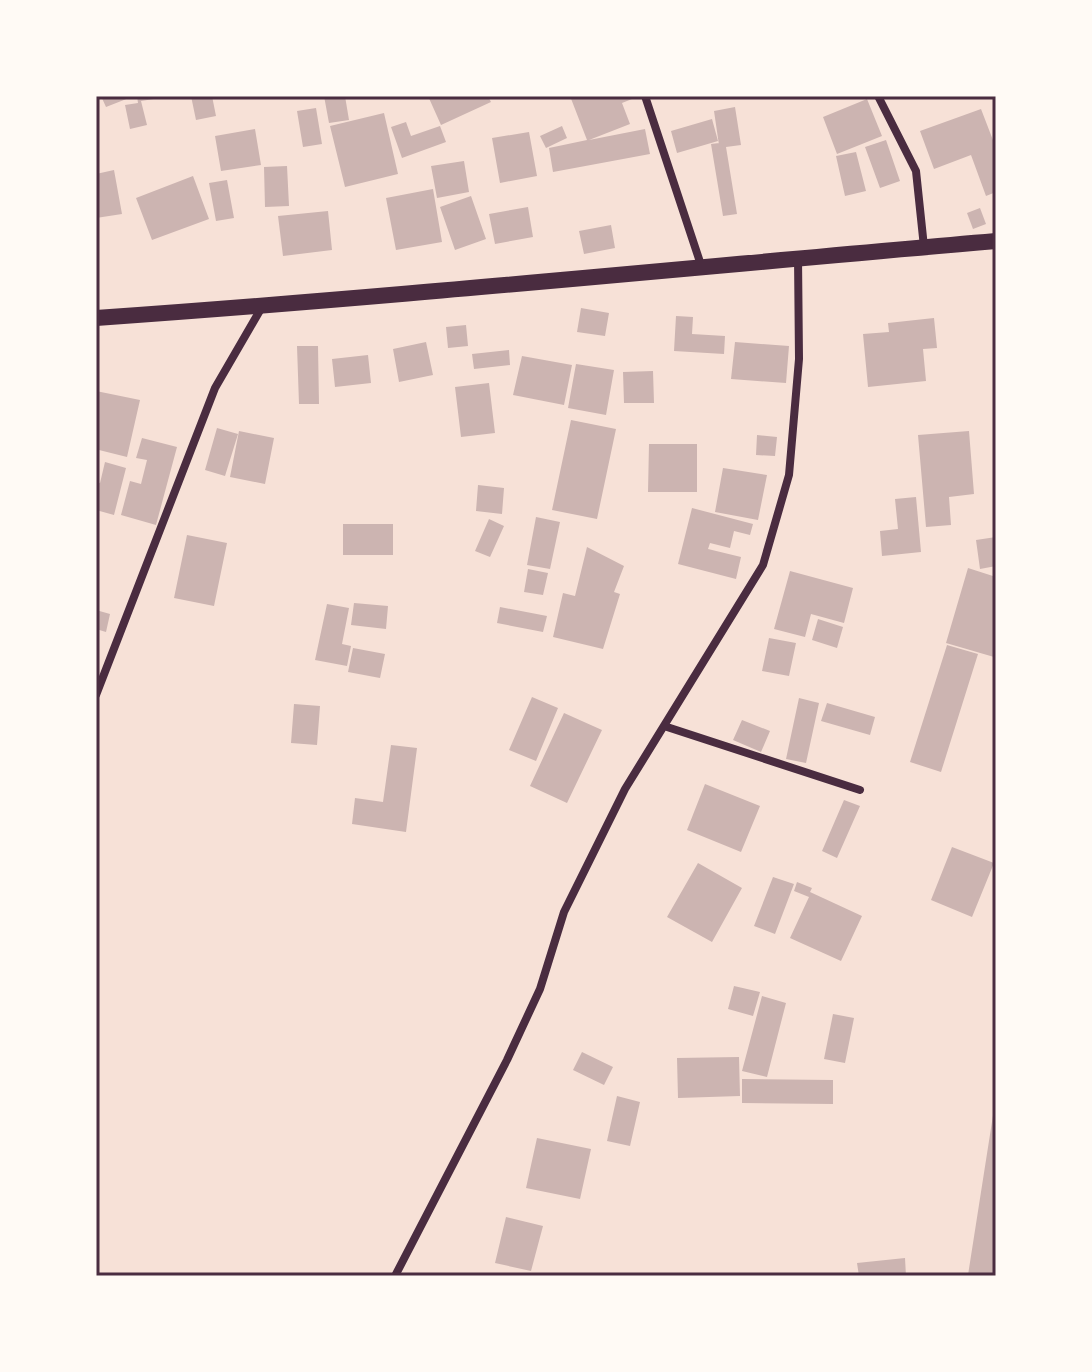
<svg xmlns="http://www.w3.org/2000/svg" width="1092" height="1372" viewBox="0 0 1092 1372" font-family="Rubik,sans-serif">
	<rect width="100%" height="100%" fill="#f7e1d7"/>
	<path fill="#ccb4b1" d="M101,96H134L106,107Z
		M137,96L160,98L141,101L147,125L130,129L125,105L138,103Z
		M191,96H212L216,116L196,120Z
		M324,96H345L349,120L329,123Z
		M428,96H488L491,102L441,125Z
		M570,96H631L632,99L622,103L630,124L589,140L645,129L650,154L553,172L549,148L587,140Z
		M867,99L882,136L837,154L823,117Z
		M735,107L741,145L726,147L737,214L723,216L711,144L719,143V145L714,111Z
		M316,108L322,144L303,147L297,111Z
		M981,109L996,148V192L986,196L971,155L934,169L920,131Z
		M384,113L398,174L345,187L330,126Z
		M712,119L718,141L677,153L671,131Z
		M406,122L411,136L440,126L446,142L402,158L391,127Z
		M562,126L567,138L546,148L540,136Z
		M255,129L261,165L221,171L215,136Z
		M529,132L537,176L500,183L492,138Z
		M886,140L900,181L880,188L865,147Z
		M856,152L866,191L845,196L836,156Z
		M464,161L469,192L437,198L431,166Z
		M287,166L289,206L265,207L264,167Z
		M114,170L122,214L96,218V174Z
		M193,176L209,219L152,240L136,198Z
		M227,180L234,218L216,221L209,183Z
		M433,189L442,242L396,250L386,198Z
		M471,196L486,239L455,250L440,207Z
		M528,207L533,237L495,244L489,214Z
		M980,208L986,224L973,229L967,213Z
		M328,211L332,250L283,256L278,216Z
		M611,225L615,248L584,254L579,231Z
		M581,308L609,313L605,336L577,332Z
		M676,316L693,317L692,334L725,336L724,354L674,351Z
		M934,318L937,348L923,349L926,381L868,387L863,334L889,332L888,323Z
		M466,325L468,346L448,348L446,327Z
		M426,342L433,375L399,382L393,349Z
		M735,342L789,346L786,383L731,379Z
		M297,346H318L319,404H299Z
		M509,350L510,365L474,369L472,354Z
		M368,355L371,383L335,387L332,359Z
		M522,356L572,365L564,405L513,395Z
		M576,364L614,370L606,415L568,408Z
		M653,371L654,403H624L623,372Z
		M489,383L495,433L461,437L455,387Z
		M96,391L140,400L127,457L99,450L96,458Z
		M571,420L616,429L597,519L552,510Z
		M217,428L238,434L225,476L205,470Z
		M239,431L274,438L265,484L230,477Z
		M969,431L974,494L949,497L951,525L926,527L918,435Z
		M757,435L777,437L775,456L756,455Z
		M142,438L177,447L156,525L121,515L130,481L141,484L147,460L136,458Z
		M649,444H697V492H648Z
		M105,462L126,468L114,515L96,510V482L100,483Z
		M723,468L767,475L758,520L715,512Z
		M478,485L504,488L502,514L476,511Z
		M916,497L921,552L882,556L880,531L898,529L895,499Z
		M692,508L753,524L750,535L734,531L730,548L710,543L708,549L741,557L736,579L678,564Z
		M536,517L560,522L550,569L527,565Z
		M489,519L504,526L490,557L475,551Z
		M343,524H393V555H343Z
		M187,535L227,543L214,606L174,598Z
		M996,537V566L980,569L976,540Z
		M587,547L624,566L614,592L620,594L603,649L553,637L563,593L575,596Z
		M968,568L996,577L994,657L946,643Z
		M528,569L548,573L543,595L524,592Z
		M790,571L853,588L844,623L811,614L805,637L774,629Z
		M354,603L388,606L386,629L351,625Z
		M327,604L349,608L342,644L351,646L347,666L315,660Z
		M500,607L547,616L543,632L497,623Z
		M96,610L110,614L106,632L96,629Z
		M818,619L843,627L837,648L812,640Z
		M769,638L796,643L789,676L762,671Z
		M947,645L978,654L941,772L910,762Z
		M353,648L385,654L380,678L348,672Z
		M532,697L558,708L536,761L509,750Z
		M799,698L819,703L806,763L786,759Z
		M827,703L875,717L870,735L821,721Z
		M294,704L320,706L317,745L291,743Z
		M564,713L602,730L567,803L530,786Z
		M742,720L770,731L761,752L733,740Z
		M391,745L417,748L406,832L352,824L355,798L383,802Z
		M705,784L760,806L741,852L687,830Z
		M844,800L860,806L837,858L822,851Z
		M952,847L994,863L972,917L931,900Z
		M698,863L742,888L712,942L667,917Z
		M773,877L794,884L775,934L754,926Z
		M797,882L812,888L810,892L862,916L841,961L790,938L809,897L794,891Z
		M734,986L760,992L753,1016L728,1009Z
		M762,996L786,1003L767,1077L742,1071Z
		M833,1014L854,1018L845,1063L824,1059Z
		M582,1052L613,1067L604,1085L573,1070Z
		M739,1057L740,1096L678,1098L677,1058Z
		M742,1079L833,1080V1104L742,1103Z
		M617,1096L640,1102L630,1146L607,1141Z
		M994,1109L996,1276H975L968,1275Z
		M537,1138L591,1149L580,1199L526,1188Z
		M506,1217L543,1226L531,1271L495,1263Z
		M905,1258L906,1276H859L857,1263Z"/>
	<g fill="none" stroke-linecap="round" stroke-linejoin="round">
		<path stroke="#4a2c40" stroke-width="8" d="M645,96L701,265
			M878,96L916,171L924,247
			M96,695L215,388L262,307
			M664,726L860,790
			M395,1276L507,1060L540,989L564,912L625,789L763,565L789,475L799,359L798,257"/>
		<path stroke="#4a2c40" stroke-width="16" d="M96,318C396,297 696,267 996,241"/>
	</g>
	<rect width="1092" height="1372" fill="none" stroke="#fffaf5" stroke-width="196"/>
	<rect x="98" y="98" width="896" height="1176" fill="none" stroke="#4a2c40" stroke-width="3"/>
</svg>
